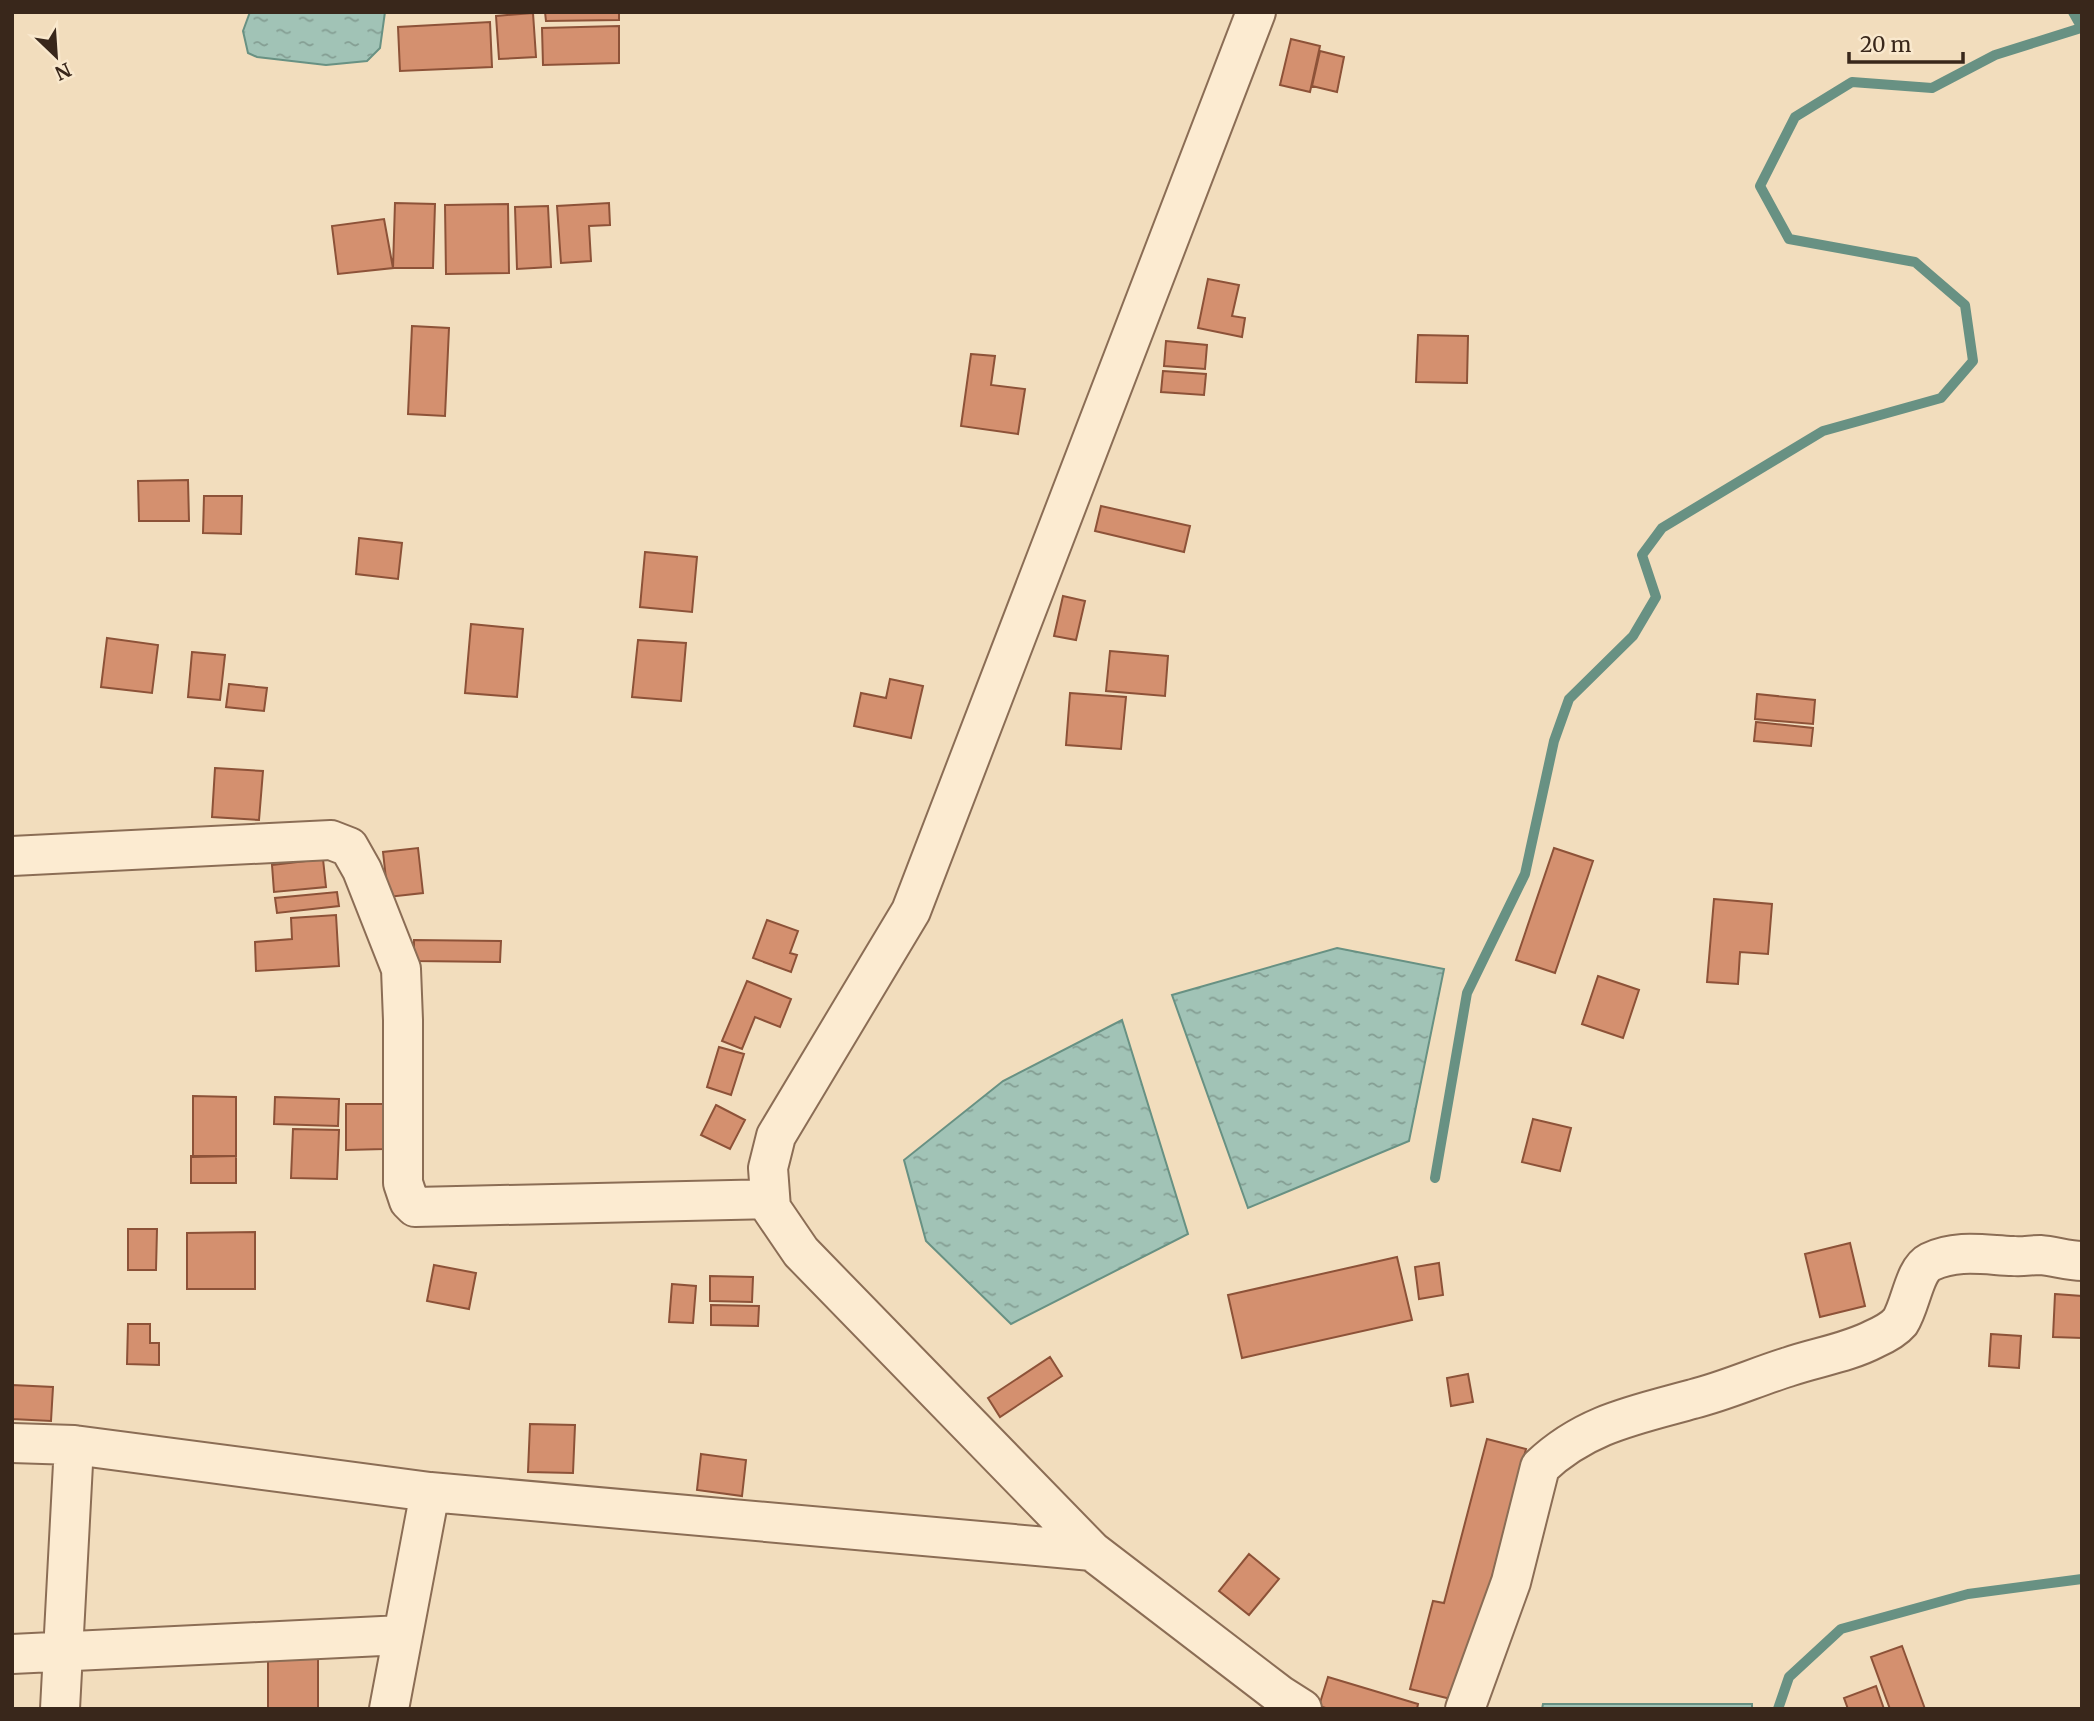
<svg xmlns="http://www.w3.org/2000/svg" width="2094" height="1721" viewBox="0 0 2094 1721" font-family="Merriweather,serif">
	<defs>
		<pattern id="water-ripples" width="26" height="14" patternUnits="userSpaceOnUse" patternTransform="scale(1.75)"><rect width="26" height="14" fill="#a1c3b6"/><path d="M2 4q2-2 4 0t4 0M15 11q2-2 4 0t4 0" fill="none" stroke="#849e93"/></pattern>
	</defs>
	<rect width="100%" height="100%" fill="#f2ddbd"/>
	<path fill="url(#water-ripples)" stroke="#689183" stroke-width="2" d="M250,12H385L380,48L367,61L326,65L257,57L248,53L243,31Z
		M1337,948L1444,969L1409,1141L1248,1208L1172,995Z
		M1122,1020L1188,1234L1011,1324L926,1241L904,1160L1003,1081Z
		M1543,1704H1752V1709H1542Z"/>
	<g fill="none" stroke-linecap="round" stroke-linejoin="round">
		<path stroke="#689183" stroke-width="10" d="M2073,12L2082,28
			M1435,1178L1467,993L1525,874L1554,741L1569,699L1633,636L1656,597L1642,555L1662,528L1823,431L1941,398L1973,361L1965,305L1915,262L1789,239L1760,186L1795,117L1852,82L1932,88L1995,55L2081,28
			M1778,1709L1789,1677L1841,1629L1968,1594L2082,1579"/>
	</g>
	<path fill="#d4906f" stroke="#8d5238" stroke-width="2" d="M545,12H619V20L546,21Z
		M533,13L536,57L499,59L496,16Z
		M490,22L492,67L400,71L398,27Z
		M619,26V63L543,65L542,28Z
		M1291,39L1320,46L1310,92L1280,85Z
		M1320,51L1344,57L1337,92L1312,86Z
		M395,203L435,204L433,268H393Z
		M609,203L610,225L589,226L591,261L561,263L557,206Z
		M508,204L509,273L446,274L445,205Z
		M548,206L551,267L517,269L515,207Z
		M384,219L393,268L338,274L332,226Z
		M1208,279L1239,285L1232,316L1245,318L1242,337L1198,328Z
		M412,326L449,328L445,416L408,414Z
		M1418,335L1468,336L1467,383L1416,382Z
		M1166,341L1207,345L1205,369L1164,366Z
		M971,354L995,356L991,385L1025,389L1018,434L961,426Z
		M1163,371L1206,374L1204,395L1161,392Z
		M188,480L189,521H139L138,481Z
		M204,496H242L241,534L203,533Z
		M1101,506L1190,526L1184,552L1095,531Z
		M359,538L402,543L398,579L356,574Z
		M645,552L697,557L692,612L640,607Z
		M1063,596L1085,601L1076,640L1054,636Z
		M471,624L523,629L517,697L465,693Z
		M107,638L158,645L152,693L101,687Z
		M638,640L686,643L681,701L632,697Z
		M1110,651L1168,656L1165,696L1106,691Z
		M192,652L225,655L220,700L188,697Z
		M890,679L923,686L911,738L854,726L861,693L886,698Z
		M229,684L267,688L264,711L226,707Z
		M1070,693L1126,697L1121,749L1066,745Z
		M1757,694L1815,700L1813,724L1755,719Z
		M1756,722L1813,728L1811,746L1754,741Z
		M215,768L263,771L259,820L212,817Z
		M418,848L423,893L388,897L383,852Z
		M1554,848L1593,861L1555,973L1516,960Z
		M323,859L326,887L274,892L272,865Z
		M337,892L339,906L277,913L275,898Z
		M1714,899L1772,904L1768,954L1740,952L1738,984L1707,982Z
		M336,915L339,966L256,971L255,942L292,939L291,918Z
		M767,920L798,931L790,953L797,955L791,972L753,958Z
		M414,940L501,941L500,962L414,961Z
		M1598,976L1639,990L1623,1038L1582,1024Z
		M747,981L791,999L780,1027L755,1017L742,1049L722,1041Z
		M719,1047L744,1054L731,1095L707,1087Z
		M193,1096L236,1097V1156L193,1157Z
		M275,1097L339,1099L338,1126L274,1124Z
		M346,1104H384V1149L346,1150Z
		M716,1105L745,1120L730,1149L701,1135Z
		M1533,1119L1571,1128L1560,1171L1522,1162Z
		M293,1129L339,1130L337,1179L291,1178Z
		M191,1156H236V1183H191Z
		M128,1229H157L156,1270H128Z
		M255,1232V1289H187V1233Z
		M1850,1243L1865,1306L1820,1317L1805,1254Z
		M1397,1257L1412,1320L1242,1358L1228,1295Z
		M1439,1263L1443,1295L1419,1299L1415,1267Z
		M434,1265L476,1273L469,1309L427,1301Z
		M710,1276L753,1277L752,1302L710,1301Z
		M672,1284L696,1286L693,1323L669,1322Z
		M2055,1294L2082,1296V1338L2053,1337Z
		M711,1305L759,1306L758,1326L711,1325Z
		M128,1324H150V1343H159V1365L127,1364Z
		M1991,1334L2021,1336L2019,1368L1989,1366Z
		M1050,1357L1062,1376L1000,1417L988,1398Z
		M1468,1374L1473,1402L1451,1406L1447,1378Z
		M12,1385L53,1387L51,1421L12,1419Z
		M530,1424L575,1425L573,1473L528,1472Z
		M1487,1439L1526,1449L1459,1701L1410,1689L1433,1601L1444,1603Z
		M701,1454L746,1460L742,1496L697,1490Z
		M1249,1554L1279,1579L1249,1615L1219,1591Z
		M1902,1646L1925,1709H1890L1871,1657Z
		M268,1658L318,1659V1709H268Z
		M1328,1677L1418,1704L1417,1709H1329L1319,1706Z
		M1876,1686L1884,1709H1848L1844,1698Z"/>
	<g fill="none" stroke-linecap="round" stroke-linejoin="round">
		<defs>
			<path id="street" d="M1256,12L911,911L776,1136L768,1168L771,1208L801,1252L1092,1551L1280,1695L1302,1709
				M12,856L331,840L349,847L362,870L401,969L403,1020V1183L409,1201L415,1207L770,1199
				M12,1443L74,1445L430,1492L1092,1551
				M12,1654L402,1635
				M60,1709L74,1445
				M389,1709L430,1492
				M1465,1709L1511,1582L1540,1467C1585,1424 1635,1415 1693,1399C1725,1391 1756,1377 1788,1367C1817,1357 1847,1353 1874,1339C1883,1335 1894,1329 1900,1322C1911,1305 1914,1270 1930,1262C1957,1249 1985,1255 2013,1256C2022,1257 2031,1255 2040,1255C2054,1256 2068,1261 2082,1261"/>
		</defs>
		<use href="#street" stroke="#8b6d55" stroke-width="42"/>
		<use href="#street" stroke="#fcebd1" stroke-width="38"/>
	</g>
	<rect width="2094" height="1721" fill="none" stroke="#39271b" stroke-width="28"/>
	<g transform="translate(56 56) rotate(155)" stroke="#f9e8cd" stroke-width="5" paint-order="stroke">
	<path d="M0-5L12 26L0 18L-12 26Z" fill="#39271b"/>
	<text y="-10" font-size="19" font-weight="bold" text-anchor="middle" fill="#39271b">N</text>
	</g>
	<path d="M1849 52v10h114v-10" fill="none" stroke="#39271b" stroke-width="3.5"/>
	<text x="1860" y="52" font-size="21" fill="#39271b" stroke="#f9e8cd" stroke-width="5" paint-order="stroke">20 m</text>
</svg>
